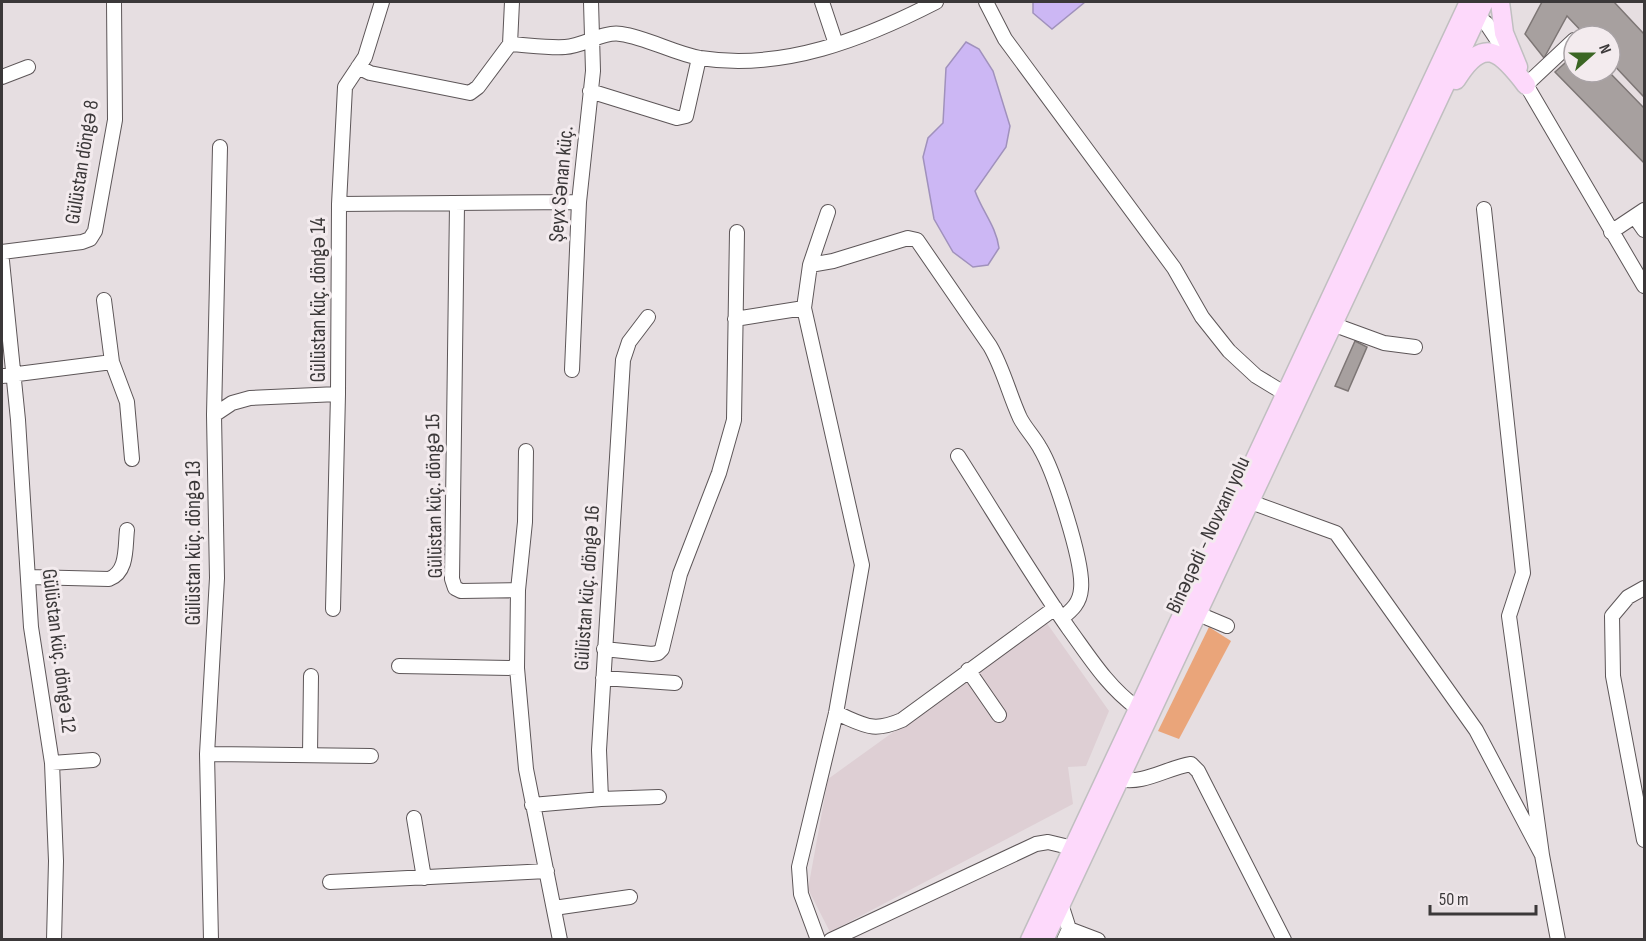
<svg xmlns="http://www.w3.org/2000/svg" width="1646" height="941" viewBox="0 0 1646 941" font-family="'Sofia Sans Condensed',sans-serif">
	<rect width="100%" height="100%" fill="#e6dee1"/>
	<path fill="#decfd4" d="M1046,622L1109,711L1086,766L1068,767L1073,804L830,932L808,889L828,779Z"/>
	<path fill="#eaa57a" d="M1209,627L1231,641L1179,739L1158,731Z"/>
	<path fill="#ccb7f4" stroke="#a091bc" stroke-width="1.5" d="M1033,2H1085L1052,29L1033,13Z
		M966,42L979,49L993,71L1010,126L1006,147L975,191C982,211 996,226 999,248L988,265L973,267L953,252L934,219L923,157L928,138L943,123L946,68Z"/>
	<path fill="#a7a09f" stroke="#7d7675" stroke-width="1.5" d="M1542,2H1614L1644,34V97L1610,61V36H1586L1567,16L1544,58L1525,34Z
		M1574,55V72H1609L1644,108V163L1555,72Z
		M1355,341L1367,347L1348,391L1335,386Z"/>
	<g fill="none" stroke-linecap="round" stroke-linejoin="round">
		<defs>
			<path id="minor" d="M822,2L836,44
				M986,2L1005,39L1174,268L1202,317L1229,351L1256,376L1284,393
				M1470,11L1486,23L1504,50
				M510,44L512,2
				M358,67L370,73L470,93L478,87L510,44C528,45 547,48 565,47C584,46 603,31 621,34C648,38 673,53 700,58C783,71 864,39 936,2
				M1521,76L1644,286
				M2,77L28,67
				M1526,85L1574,40
				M590,91L677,118L686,116L699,58
				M339,204L579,202
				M457,205L452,579L455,588L461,591L518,590L517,668L526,769L560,940
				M1484,209L1523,573L1509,616L1542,855
				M1635,217L1644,230
				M1611,232L1644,210
				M2,252L82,242L90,239L95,231L115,120L114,2
				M2,261L18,420L31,627L52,763L56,861L54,940
				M810,265L833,261L908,238L917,240L990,346C1003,368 1009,394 1020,418C1025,428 1034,437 1040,448C1054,471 1084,563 1081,589C1080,603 1072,610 1062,618
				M104,300L112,362L127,402L132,459
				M735,319L804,308
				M1332,324L1384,343L1415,347
				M572,370L579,202L593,71L591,2
				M2,376L112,362
				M214,415L232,403L250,398L338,394
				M958,456C995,514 1030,573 1069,629C1090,658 1108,687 1137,708
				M1248,501L1336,533L1476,730L1542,855L1558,940
				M28,577L109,579C128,572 125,547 127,530
				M1644,588L1628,597L1612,616L1613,676L1644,840
				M518,590L525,522L526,451
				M333,609L338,394L339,204L345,87L365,57L382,2
				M1196,613L1227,626
				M604,649L652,654L658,653L662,649L680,574L719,473L734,420L737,232
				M399,666L517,668
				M968,670L999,715
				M603,678L675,683
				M836,713C865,725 872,733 902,720L1055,608
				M207,754L371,756
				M310,754L311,676
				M52,763L93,760
				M1118,779C1144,785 1166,768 1191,764L1198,771L1284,940
				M601,799L659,797
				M532,805L601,799L599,750L623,360L629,342L648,317
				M414,818L424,878
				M330,882L547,871
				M1061,904L1069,929L1064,940
				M554,908L630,897
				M1069,929L1098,940
				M211,940L207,754L217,578L214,415L220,147
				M818,940L801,894L799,867L836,713L862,565L804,308L810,265L828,212
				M831,940L1036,844L1048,842L1073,848"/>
			<path id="major" d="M1500,2L1504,33L1518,67
				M1456,80C1484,35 1500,51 1526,85
				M1030,940L1469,2
				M1044,940L1484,2"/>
		</defs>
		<use href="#minor" stroke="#5d5658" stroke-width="16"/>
		<use href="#major" stroke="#c0bfc0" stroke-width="21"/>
		<use href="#minor" stroke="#fff" stroke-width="14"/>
		<use href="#major" stroke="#fdd9fb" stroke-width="18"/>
	</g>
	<g text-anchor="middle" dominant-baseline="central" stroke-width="6" stroke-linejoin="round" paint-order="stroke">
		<g font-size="21" fill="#3b3839" stroke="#f3ebee">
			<text transform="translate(82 162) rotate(-81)">Gülüstan döngə 8</text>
			<text transform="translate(561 184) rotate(-85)">Şeyx Sənan küç.</text>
			<text transform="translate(318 300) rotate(-90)">Gülüstan küç. döngə 14</text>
			<text transform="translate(434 496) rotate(-91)">Gülüstan küç. döngə 15</text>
			<text transform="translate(1208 535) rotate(-65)">Binəqədi - Novxanı yolu</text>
			<text transform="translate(193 543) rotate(-90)">Gülüstan küç. döngə 13</text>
			<text transform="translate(587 588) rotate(-86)">Gülüstan küç. döngə 16</text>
			<text transform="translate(59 651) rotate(83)">Gülüstan küç. döngə 12</text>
		</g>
	</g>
	<rect width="1646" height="941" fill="none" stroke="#3b3839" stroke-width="6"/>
	<g transform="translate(1592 54) rotate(69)"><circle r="28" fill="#f3ebee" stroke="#a9a3a6" stroke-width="1.5"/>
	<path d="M0-4.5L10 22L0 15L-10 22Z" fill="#3b6624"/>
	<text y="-9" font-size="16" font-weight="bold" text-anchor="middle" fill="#3b3839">N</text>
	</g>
	<path d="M1430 905v9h106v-9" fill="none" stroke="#3b3839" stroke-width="3"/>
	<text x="1439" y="905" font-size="18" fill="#3b3839" stroke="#f3ebee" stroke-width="4.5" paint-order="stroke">50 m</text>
</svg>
